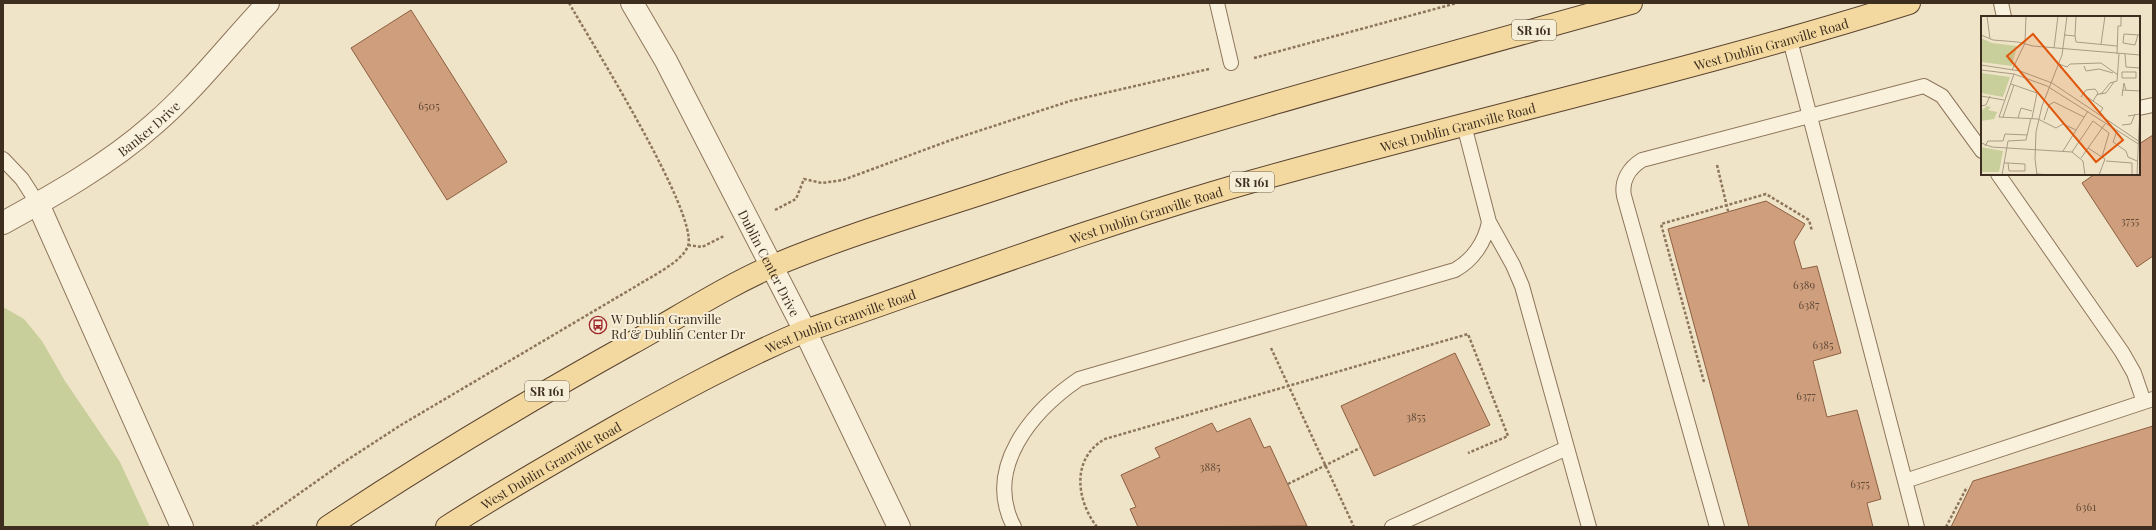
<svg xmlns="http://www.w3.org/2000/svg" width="2156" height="530" viewBox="0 0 2156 530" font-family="'Playfair Display',serif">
	<rect width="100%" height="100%" fill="#f0e4c8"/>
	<path fill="#c9cf9b" d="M3,307L24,319L42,341L65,381L120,462L150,527H3Z"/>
	<path fill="#cf9f7d" stroke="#8d5f41" d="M411,10L507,162L447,200L351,48Z
		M2153,135V256L2137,267L2082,183L2095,174H2139V144Z
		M1766,201L1805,224L1794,242L1802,269L1817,266L1841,353L1813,361L1827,417L1857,410L1881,499L1867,503L1873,527H1749L1668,229Z
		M1455,353L1490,425L1374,476L1341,406Z
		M1250,418L1264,448L1270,446L1307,526L1138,527L1130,509L1136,507L1121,475L1160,457L1155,448L1212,423L1217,432Z
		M2153,426V527H1951L1973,481Z"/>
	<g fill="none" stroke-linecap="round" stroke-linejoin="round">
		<defs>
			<path id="service" d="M1217,3L1231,63
				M2001,3L2004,17
				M1790,40L1917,527
				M2139,108L2153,105
				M1464,125L1489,222L1513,265L1522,286L1589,527
				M3,159L22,179L38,204
				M1998,174L2122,352L2134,373L2144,402
				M1905,481L2153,399
				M1014,527C983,468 1032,411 1079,379L1455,270C1473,260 1485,242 1489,222
				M1392,527L1567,448
				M1717,527L1624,196C1621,181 1629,168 1642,160L1924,86L1942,96L1982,151"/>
			<g id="minor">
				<path id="s1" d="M632,3L666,61L805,331L899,527"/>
				<path d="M38,204L182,527"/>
				<path id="s2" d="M3,223C54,195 109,164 153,125C195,89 230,43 268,3"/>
			</g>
			<g id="primary">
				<path d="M328,527C427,461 528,401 632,343C679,317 726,286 775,265C852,233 932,210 1010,184C1215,117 1423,61 1631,3"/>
				<path id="s3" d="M447,527C503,491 561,458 619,425C680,391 741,358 805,331C953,280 1099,225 1250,182C1469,120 1692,71 1909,3"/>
			</g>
		</defs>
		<use href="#service" stroke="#8d765c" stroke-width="16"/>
		<use href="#minor" stroke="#8d765c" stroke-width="24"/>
		<use href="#primary" stroke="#5b4430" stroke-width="24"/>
		<path stroke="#8d765c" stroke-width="2.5" stroke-dasharray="3 2" stroke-linecap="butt" d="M1254,58L1457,3
			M1717,165L1728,211
			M775,210L796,199L804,179L822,183L843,180L951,140L1070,101L1209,69
			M688,245L702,247L724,236
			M1271,348L1354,527
			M1704,382L1661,224L1766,194L1809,220L1812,231
			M1288,484L1360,448
			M252,527L341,464L401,425L638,285C652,276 682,262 688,246C699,214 590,40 569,3
			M1097,527C1076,500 1071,458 1105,439L1468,334L1508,436L1468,453
			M1946,527L1967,487"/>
		<use href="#service" stroke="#faf1dc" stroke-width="14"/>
		<use href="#minor" stroke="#faf1dc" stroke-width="22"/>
		<use href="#primary" stroke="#f3d9a0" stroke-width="22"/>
	</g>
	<defs>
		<symbol id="bus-ring" viewBox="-11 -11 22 22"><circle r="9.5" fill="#f7eed8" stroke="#9e2a2b" stroke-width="1.5"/><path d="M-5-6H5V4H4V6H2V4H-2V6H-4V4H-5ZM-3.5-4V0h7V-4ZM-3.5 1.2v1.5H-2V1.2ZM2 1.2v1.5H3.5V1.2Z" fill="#9e2a2b"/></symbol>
	</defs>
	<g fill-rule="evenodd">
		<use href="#bus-ring" x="588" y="315" width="20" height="20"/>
	</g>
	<g text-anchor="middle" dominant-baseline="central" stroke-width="4" stroke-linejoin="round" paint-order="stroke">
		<g font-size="11" fill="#624a37">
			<text x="429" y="105">6505</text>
			<text x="2130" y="220">3755</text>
			<text x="1804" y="284">6389</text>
			<text x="1809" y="304">6387</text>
			<text x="1823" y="344">6385</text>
			<text x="1806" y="395">6377</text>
			<text x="1416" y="416">3855</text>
			<text x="1210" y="466">3885</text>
			<text x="1860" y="483">6375</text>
			<text x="2086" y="506">6361</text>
		</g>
		<g fill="#f7eed8" stroke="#756857" stroke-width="1">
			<rect x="1512" y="20" width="44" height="20" rx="3"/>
			<rect x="1230" y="172" width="44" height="20" rx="3"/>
			<rect x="525" y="381" width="44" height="20" rx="3"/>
		</g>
		<g font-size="12" font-weight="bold" fill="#3d2e20">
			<text x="1534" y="30">SR 161</text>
			<text x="1252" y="182">SR 161</text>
			<text x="547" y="391">SR 161</text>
		</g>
		<g font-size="13" fill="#3d2e20" stroke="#f7eed8">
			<text stroke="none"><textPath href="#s3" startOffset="1417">West Dublin Granville Road</textPath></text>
			<text stroke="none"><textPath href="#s2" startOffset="174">Banker Drive</textPath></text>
			<text stroke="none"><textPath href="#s3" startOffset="1093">West Dublin Granville Road</textPath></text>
			<text stroke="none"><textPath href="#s3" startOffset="769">West Dublin Granville Road</textPath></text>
			<text stroke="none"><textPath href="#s1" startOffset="294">Dublin Center Drive</textPath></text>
			<text stroke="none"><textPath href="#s3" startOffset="445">West Dublin Granville Road</textPath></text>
			<text stroke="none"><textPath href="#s3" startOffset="121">West Dublin Granville Road</textPath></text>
		</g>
		<g font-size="13" fill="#3d2e20" stroke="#f7eed8" text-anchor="start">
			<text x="611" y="318">W Dublin Granville<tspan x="611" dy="15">Rd &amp; Dublin Center Dr</tspan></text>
		</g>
	</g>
	<g transform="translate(1981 16)">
		<rect width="159" height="159" fill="#f0e4c8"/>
		<path d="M0,22L11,27L36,30L31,50L0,46ZM0,57L29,61L22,81L0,77ZM6,90L10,91L7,94L16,96L19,90L13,103L0,105V95ZM0,131L22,135L18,156H0Z" fill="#c9cf9b"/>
		<path fill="none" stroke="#a89b85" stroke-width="1" d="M6,0L9,23M0,19L12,24L37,26L52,30L159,39M84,19L94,20L95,26L136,30M157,19L154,29L142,27L143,18L159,19M94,20L95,0M120,28L124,0M73,32L77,0M136,38L137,10H140V0M144,38L145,51L159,52M78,48L86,51L89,48L120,47L137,59M0,49L39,55L71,67L159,126M103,50L105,55L118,53L132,57M0,54L33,58L66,70L159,129M31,54L44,27L45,0M141,56H155V62H141ZM33,58L18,101L57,103L75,112L82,108L95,114M30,68L56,77L51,102M141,74L159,75M102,78L122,92L118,98M119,78L125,77L133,66M116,79L121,77L129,67L136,65L138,38M0,80L23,84M141,80L143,67L145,74M100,81L105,74L114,73L117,77L112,85M0,90L5,89L9,80M147,100L159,98M22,101L33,69M37,102L40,92L51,95M63,104L68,89L73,86L103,101M141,109L150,108L154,98M136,115L132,126L145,135L147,141L156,145M0,127L11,131L91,136L102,145L104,159M4,130L7,125H22L24,118L46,119M107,132L124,143L118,159M82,135L107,95M91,136L112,105L128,117L121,141M100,142L124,108M125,145L151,147V159M23,147H27L43,148H44V155H28L27,147M56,158L72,159M21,159L27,125L45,124L50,102M56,159L54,143L55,116L61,90L81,39L86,0M156,159L159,89"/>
		<path fill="#df570d" fill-opacity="0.15" stroke="#df570d" stroke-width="2" d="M52,18L142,124L115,146L26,40Z"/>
		<rect width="159" height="159" fill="none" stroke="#3d2e20" stroke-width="2"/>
	</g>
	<rect width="2156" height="530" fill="none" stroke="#3d2e20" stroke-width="8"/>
</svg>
